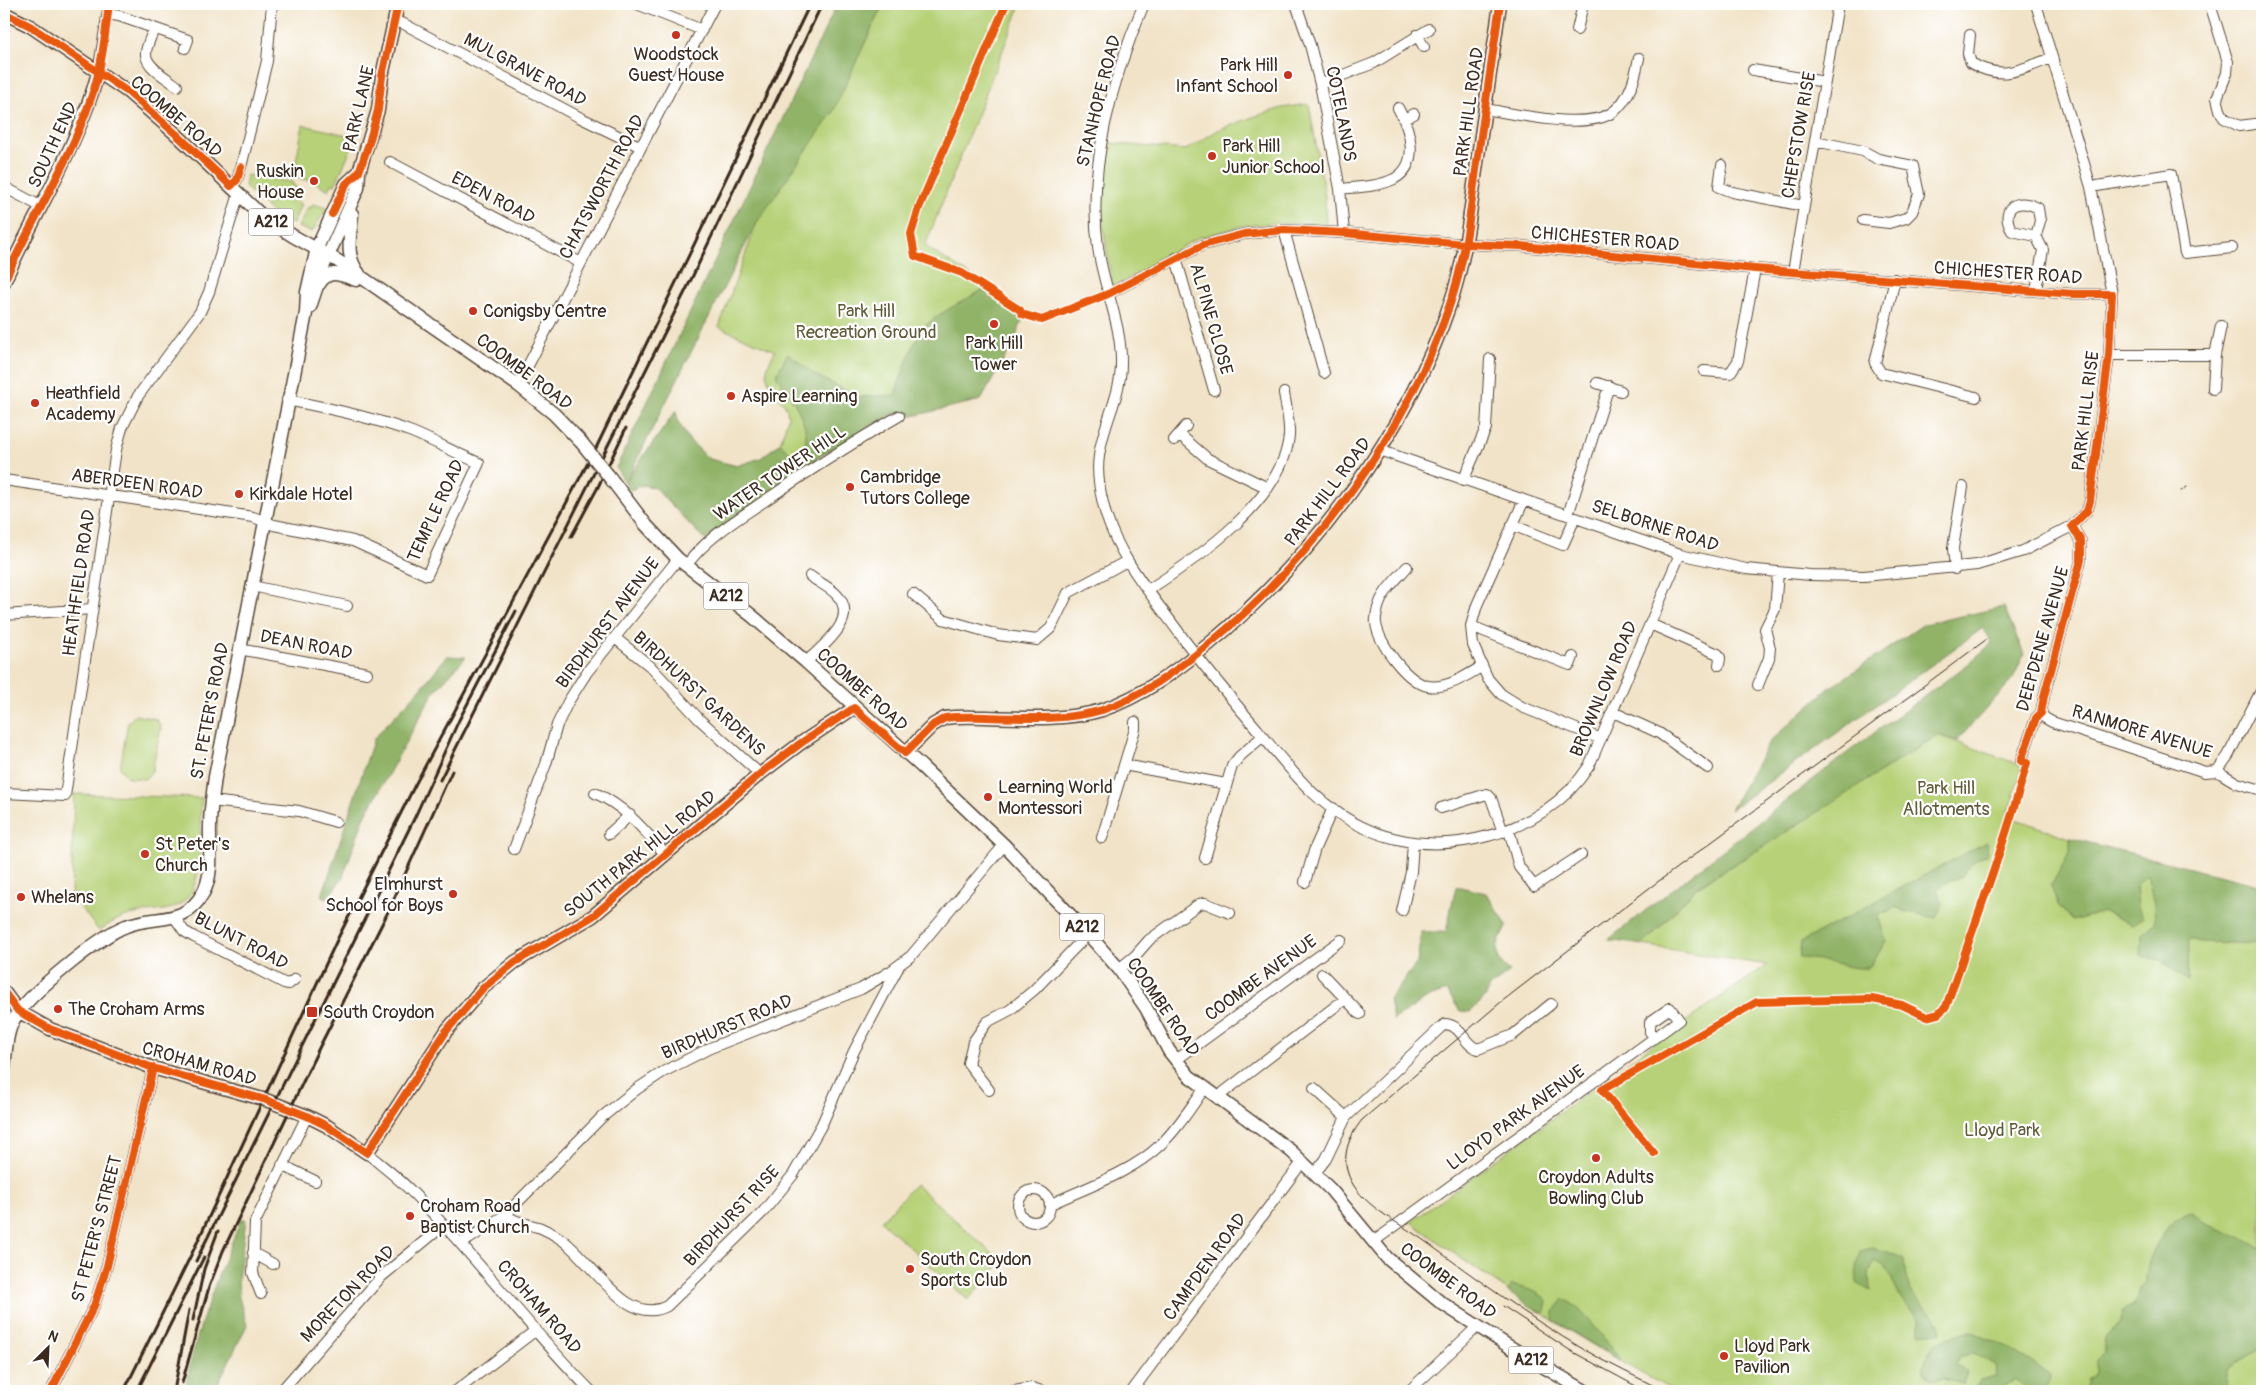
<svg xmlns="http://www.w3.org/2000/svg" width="2266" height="1395" viewBox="0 0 2266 1395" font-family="Pangolin,sans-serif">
	<rect width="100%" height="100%" fill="#fff"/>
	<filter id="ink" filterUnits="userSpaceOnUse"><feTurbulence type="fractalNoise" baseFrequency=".02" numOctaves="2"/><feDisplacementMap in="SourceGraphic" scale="10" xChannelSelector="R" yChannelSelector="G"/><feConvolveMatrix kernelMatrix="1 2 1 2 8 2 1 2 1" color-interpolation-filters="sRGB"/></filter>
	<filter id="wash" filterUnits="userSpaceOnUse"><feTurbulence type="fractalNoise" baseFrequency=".0096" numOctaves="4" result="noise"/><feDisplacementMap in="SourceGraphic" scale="20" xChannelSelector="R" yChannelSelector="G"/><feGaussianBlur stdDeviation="1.12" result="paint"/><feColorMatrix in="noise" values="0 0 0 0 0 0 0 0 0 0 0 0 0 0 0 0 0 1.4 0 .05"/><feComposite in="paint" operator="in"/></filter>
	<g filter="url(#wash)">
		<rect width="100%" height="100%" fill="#f1e3c7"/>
		<path fill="#b6d177" stroke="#787e4a" d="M884,4H1021L925,246L1022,309L1024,315L1015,339L981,400L896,413L877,423L831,449L705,540L654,487L643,485L630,490L625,483L676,411L678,422L689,440L709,459L737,466L761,458L780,443L788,418L787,410L784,403L772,390L766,374L768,365L775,351L719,327L757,222L860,48Z
			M1309,104L1325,196L1326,225L1279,223L1243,226L1197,238L1113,288C1104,236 1096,196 1109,143L1186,150L1218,130L1250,118L1282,108Z
			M303,125L356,137L335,185L332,184L329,190L313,181L293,177Z
			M247,175L292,182L294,186L297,188L293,198L298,199L296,202L301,204L293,224L276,216L245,187Z
			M313,204L327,208L312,232L298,227L308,207L311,208Z
			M135,715L156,719L161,727L152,771L145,779L128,778L120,768L128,722Z
			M1938,735L2023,766L2007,816L2070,838L2102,856L2262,891V1391H1674C1581,1342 1496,1285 1411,1222L1652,1045L1767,965L1643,945L1696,888Z
			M74,794L202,798C196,833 213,904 163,910C133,914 124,913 99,931L71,895Z
			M915,1184L1002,1262L968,1300L881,1221Z"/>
		<path fill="#90b368" stroke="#666e43" d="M837,4H883L833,112L757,222L627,479L676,411L678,422L689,440L709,459L737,466L761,458L780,443L794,456C797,454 801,451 803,448C815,428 787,391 776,375L788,353L815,375L859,397L895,395C900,379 915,335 926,325C943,310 963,302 982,290L1024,315L1015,339L981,400L900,419L896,413C828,446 765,493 705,540L654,487L643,485L630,490L616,468Z
			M2004,607L2024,654L2013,679L1957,741L1938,735L1758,850L1698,886L1643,945L1608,940L1851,750L1967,665L1992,643L1983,628L1730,810L1770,741L1828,689L1924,624Z
			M447,656L466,657L434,692L364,818L342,879L327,898L322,896L374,738L422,687Z
			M2070,838L2262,886V942L2259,944L2200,942L2189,939L2188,981L2161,960L2141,956L2142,934L2155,923L2154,904L2147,875L2136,886L2138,907L2143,918L2132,924L2104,912L2072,921L2058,905L2051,886L2070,852Z
			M1986,842L1987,854L1974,861L1961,877L1950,880L1937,889L1942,905L1936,918L1903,911L1896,907L1878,916L1886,941L1869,968C1846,970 1824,958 1799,958L1801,942Z
			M1456,886L1486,893L1507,925C1497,945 1490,956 1510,972L1490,987L1485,998L1470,1012L1460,1011L1447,991L1429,997L1393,1020L1389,999L1417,963L1421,932H1446Z
			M2192,1212C2197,1215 2202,1222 2207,1224C2226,1232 2244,1239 2262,1248V1349L2230,1366L2227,1373L2226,1391H2085L2088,1379L2096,1373V1360L2104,1352C2102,1329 2112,1335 2120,1322C2122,1318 2123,1313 2124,1310L2134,1305L2139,1289L2146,1282C2144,1259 2168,1217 2192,1212Z
			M242,1218L246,1220L238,1280L239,1298L247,1325L214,1391H185C195,1331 218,1274 242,1218Z
			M1872,1248L1888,1252L1904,1259C1905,1272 1906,1283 1913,1294C1922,1308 1939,1314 1941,1332L1920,1334V1318C1910,1310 1902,1302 1897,1291C1890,1277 1890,1266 1874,1261L1869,1273L1870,1291L1857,1283L1856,1267L1860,1251Z
			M1512,1285C1526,1289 1536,1290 1547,1300L1545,1312L1543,1313C1531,1307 1519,1300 1508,1292Z
			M1564,1299C1584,1308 1605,1342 1621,1358L1619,1360L1553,1320L1554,1312Z
			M1970,1330C1996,1343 2028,1355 2049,1376L2048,1385L2036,1391H2027L2015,1379L1997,1391H1974L1980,1380L1997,1376L1995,1365L1974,1353L1961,1355L1954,1365L1962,1368L1967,1373L1963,1385L1945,1378L1931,1380L1922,1370C1934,1334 1938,1343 1970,1330Z"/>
	</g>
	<g filter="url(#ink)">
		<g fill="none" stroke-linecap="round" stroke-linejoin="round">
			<defs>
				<path id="minor" d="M637,4L702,30
					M1144,4C1113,76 1087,168 1098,247C1103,287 1122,323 1121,364C1121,396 1103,424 1099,456C1096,476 1101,496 1106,515C1121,562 1157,601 1185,641C1208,671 1232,700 1257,729C1274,750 1292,773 1312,792C1362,839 1423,854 1488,836C1529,825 1566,802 1589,766L1680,554
					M1296,4L1310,45L1320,84L1340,189L1344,233
					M2210,4L2228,62L2227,73L2217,98L2220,110L2224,118L2239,126L2262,123
					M108,14L119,16L188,40L185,48
					M394,21L404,24L579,117L641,147
					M154,28C152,36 145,47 146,55C147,68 169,79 177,86
					M1577,30L1583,4
					M1417,35L1424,47
					M1970,35L1968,54L1971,63C2001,81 2021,70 2051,58
					M1753,70L1825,82
					M98,73L109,4
					M1320,84L1374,63L1429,29
					M1485,109C1517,114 1586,131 1613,112C1630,99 1635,78 1639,58
					M1404,119L1414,114
					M1815,141L1863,151L1878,159L1913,166L1919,194L1912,212L1906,218L1889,223L1863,220
					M390,162L581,263
					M1722,165L1719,187L1732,192L1804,206
					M231,186L237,180L241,167L267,61L272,4
					M4,187L40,206
					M2091,187L2171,174L2185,253L2232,248
					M1340,189C1357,187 1378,187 1394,179C1421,164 1410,129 1398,108
					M1284,230L1324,373
					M2036,236L2012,231C1999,209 2016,196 2038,208L2040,221L2036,236L2043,250L2036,290
					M1176,258L1214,390
					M1793,272L1838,4
					M1895,279L1875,363L1881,373L1976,397
					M1108,294L1203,245L1244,234L1284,230L1344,233L1464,244L1521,246L1755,269L2073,294H2112
					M2109,355H2215
					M1704,371L1730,373L1738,361L1755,269
					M1597,383L1621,391
					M518,385L715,4
					M2213,389L2215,355L2221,326
					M1179,434L1208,459L1268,488
					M1174,440L1186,426
					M1379,450L1680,554L1746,569L1810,575L1864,576L1977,565L2023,551L2072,526L2087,511L2090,501L2109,355L2112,294L2091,187L2036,4
					M4,480L253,517L274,525L353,541L427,575L479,463C456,453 434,441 412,432C372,417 329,408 287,400
					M1463,481L1486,428L1490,359
					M1524,500L1477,605L1471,626L1473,645L1488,679L1501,694L1522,707L1601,739
					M1568,515L1609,386
					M1512,525L1563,545L1575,518
					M686,566C705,539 736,520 763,502C807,472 852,443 899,416
					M1407,567C1397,579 1382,592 1378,608C1377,612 1375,618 1376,623C1378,643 1407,682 1428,686C1447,689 1466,676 1481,667
					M1955,569L1953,548L1963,487
					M252,586L347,606
					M1148,590C1198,558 1284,499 1289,435C1290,422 1286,406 1284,393
					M913,594L943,619L998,635L1037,640L1051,628L1068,593L1127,561
					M4,615L92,609
					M1650,624L1718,654L1720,658L1719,665
					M1471,626L1570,665L1573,657
					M615,638L650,666L699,719L760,774
					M239,649L367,673
					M806,662C822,646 861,619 836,594C829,587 818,582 810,576
					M1758,685L1769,658L1770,648L1765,629L1775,609L1778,573
					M1613,712L1659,733L1708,768
					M2041,713L2045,718L2052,722L2205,772L2217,771L2237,783L2262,790
					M2021,761L2036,718L2041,713L2044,696L2081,560V541L2072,526
					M1124,765L1226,784
					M2217,771L2228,756L2262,689
					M4,793L65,796L116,450L122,428L138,396L200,312L209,292L237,200L241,196
					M595,793C625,806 645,831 666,855
					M211,801L299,811L336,822
					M1441,808L1487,794L1491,798L1503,832
					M1509,830L1519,867L1534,886L1581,855
					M609,834L630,815
					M1102,838L1135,729V722
					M514,849L546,764L557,725L568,702L587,672L678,559
					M1205,858L1232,766L1239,757L1263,736
					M1305,882L1315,848L1333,808
					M1402,911L1411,872L1413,842
					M175,918L184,931L194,937L284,983L289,984L295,979
					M1119,969L1135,956L1149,940L1199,904L1205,903L1230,913
					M1322,974L1360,1014
					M1176,1060L1341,940
					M1314,1088L1346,1117
					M989,1090L968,1063L973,1042L987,1022L1010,1010L1034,990L1088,934
					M1218,1099L1224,1092L1345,999
					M367,1153C382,1166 399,1178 413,1193C476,1255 528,1328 591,1391
					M282,1165L315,1181
					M1315,1173L1326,1159L1346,1117L1441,1027L1446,1024C1463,1026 1463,1045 1478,1049L1513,1035L1551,1004
					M1018 1206a16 16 0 1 1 32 0a16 16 0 1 1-32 0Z
					M1051,1204C1085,1188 1132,1172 1159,1146C1177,1130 1190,1108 1204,1089
					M505,1215C515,1223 529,1224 541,1228C548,1231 555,1235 561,1239C592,1260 626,1328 667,1306L763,1212L793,1175L822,1124L854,1051L898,968
					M1373,1242L1679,1020L1670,1008L1650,1022V1032L1655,1037
					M461,1244L505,1215L602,1117L637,1089L663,1072L710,1048L861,989L891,971L911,956L1004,845
					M253,1253L273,1264
					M261,1294L253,1273L255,1222L307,1116
					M51,1391L94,1306L107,1266L153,1068
					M281,1391L381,1277L444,1225
					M456,1391L536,1330
					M1014,1391L1032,1388L1042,1391
					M1132,1391L1303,1161
					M1409,1391L1477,1327"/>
				<path id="major" d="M4,13L30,26L128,92L176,134L262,216L293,236L338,261L518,385L554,414L581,442
					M352,214C351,236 344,255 359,274
					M4,282C35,212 78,147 98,73
					M319,284C329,268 341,275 356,280
					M310,307L324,265L358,188L359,172L378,110L382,76L398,4
					M608,475L646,525L678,559L751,615L806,662L922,767L1004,845L1088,934L1119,969L1146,1008L1169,1051L1189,1076L1291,1151L1331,1190L1387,1258L1440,1302L1510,1347L1585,1391
					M905,753L933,725L945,718C958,716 972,717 986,717C1024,718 1065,721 1102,710C1143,696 1176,671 1209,644C1314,557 1406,434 1450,304C1465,261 1470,214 1476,170C1484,114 1492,59 1500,4
					M4,992L18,1011L50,1029L153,1068L266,1100L307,1116L327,1126L367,1153L447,1030L483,988L515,962L593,916L760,774L801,743L854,708
					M4,1067C6,1052 6,1033 14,1019C26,996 101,935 126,926C156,914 184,927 203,893C214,874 209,847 210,826C210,810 213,794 215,777L306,313L307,292L317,248L346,184L359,172"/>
			</defs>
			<use href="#minor" stroke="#564637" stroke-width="12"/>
			<use href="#major" stroke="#564637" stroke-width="15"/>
			<use href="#minor" stroke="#fff" stroke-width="10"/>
			<use href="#major" stroke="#fff" stroke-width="12"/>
			<path stroke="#3b2a1e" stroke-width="1" d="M2181,491L2187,487
				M1503,1306L1571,1351L1645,1391
				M1664,1391C1637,1377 1609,1364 1583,1349C1528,1317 1477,1279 1426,1242C1403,1225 1370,1210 1354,1186C1339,1163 1346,1140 1362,1120L1501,1002L1648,889L1987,639"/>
			<path stroke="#3b2a1e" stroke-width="3" d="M571,537L597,489L626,428
				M440,780L688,286L822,4
				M196,1261L414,819L459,720L516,611
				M193,1320L204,1269L218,1231
				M182,1383L209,1287L223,1251L319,1048L386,916L452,771
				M124,1391L195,1247L337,940L416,783L597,446L810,4
				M137,1391L204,1257
				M174,1391L189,1310"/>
			<defs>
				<path id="major-bridge" d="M581,442L608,475"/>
			</defs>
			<use href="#major-bridge" stroke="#564637" stroke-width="15" stroke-linecap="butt"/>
			<use href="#major-bridge" stroke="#fff" stroke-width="12"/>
			<defs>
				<path id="cycleway" d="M1006,4L919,208L911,234L915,256L962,273L1020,310L1022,314L1042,320L1108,294L1203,245L1244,234L1284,230L1344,233L1464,244L1521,246L1755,269L2073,294H2112L2109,355L2090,501L2087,511L2072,526L2081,541V560L2044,696L2041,713L2036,718L2021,761L2027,763C2004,846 1974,926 1946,1007L1938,1014L1927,1017L1902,1005L1872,999L1757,1002L1602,1090L1654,1153
					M4,13L30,26L128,92L176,134L231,186L237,180L241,167
					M332,214L346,184L359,172L369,143L378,110L382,76L398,4
					M4,282C31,220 70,162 91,98C102,68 105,35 109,4
					M4,992L18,1011L50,1029L153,1068L266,1100L307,1116L327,1126L367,1153L447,1030L483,988L515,962L593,916L760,774L801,743L854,708L905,753L933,725L945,718C958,716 972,717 986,717C1024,718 1065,721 1102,710C1143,696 1176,671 1209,644C1314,557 1406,434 1450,304C1465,261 1470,214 1476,170C1484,114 1492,59 1500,4
					M51,1391L94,1306L107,1266L153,1068"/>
			</defs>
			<use href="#cycleway" stroke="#fff" stroke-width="11"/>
			<use href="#cycleway" stroke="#e8590c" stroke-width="8"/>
		</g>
	</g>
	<g fill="#c8321e" stroke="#fff" stroke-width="2">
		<circle cx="676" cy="35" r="5"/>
		<circle cx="1288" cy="75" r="5"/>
		<circle cx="1212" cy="156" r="5"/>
		<circle cx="314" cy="181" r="5"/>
		<circle cx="473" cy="311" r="5"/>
		<circle cx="994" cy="324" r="5"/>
		<circle cx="731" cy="396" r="5"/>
		<circle cx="35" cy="403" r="5"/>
		<circle cx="850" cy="487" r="5"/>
		<circle cx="239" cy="494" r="5"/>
		<circle cx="988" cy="797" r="5"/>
		<circle cx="145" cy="854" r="5"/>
		<circle cx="453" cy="894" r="5"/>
		<circle cx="21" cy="897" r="5"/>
		<circle cx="58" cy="1009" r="5"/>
		<rect x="306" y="1006" width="12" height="12" rx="2.5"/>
		<circle cx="1596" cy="1158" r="5"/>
		<circle cx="410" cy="1216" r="5"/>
		<circle cx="910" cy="1269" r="5"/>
		<circle cx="1724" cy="1356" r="5"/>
	</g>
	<g text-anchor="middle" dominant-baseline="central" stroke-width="4.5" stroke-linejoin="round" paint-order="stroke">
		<g fill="#fff" stroke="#766a62" stroke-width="1">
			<rect x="248.5" y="208.5" width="45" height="27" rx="4"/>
			<rect x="703.5" y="582.5" width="45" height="27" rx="4"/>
			<rect x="1059.5" y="913.5" width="45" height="27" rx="4"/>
			<rect x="1508.5" y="1346.5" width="45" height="27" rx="4"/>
		</g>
		<g font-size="16" font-weight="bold" fill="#3b2a1e">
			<text x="271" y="222">A212</text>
			<text x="726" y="596">A212</text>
			<text x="1082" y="927">A212</text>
			<text x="1531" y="1360">A212</text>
		</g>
		<g font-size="18" fill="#3b2a1e" stroke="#fff" text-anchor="start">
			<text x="676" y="54" text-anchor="middle">Woodstock<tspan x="676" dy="21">Guest House</tspan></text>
			<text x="1278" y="65" text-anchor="end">Park Hill<tspan x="1278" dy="21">Infant School</tspan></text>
			<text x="1222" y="146">Park Hill<tspan x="1222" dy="21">Junior School</tspan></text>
			<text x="304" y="171" text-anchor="end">Ruskin<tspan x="304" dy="21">House</tspan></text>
			<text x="483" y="311">Conigsby Centre</text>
			<text x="994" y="343" text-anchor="middle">Park Hill<tspan x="994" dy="21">Tower</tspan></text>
			<text x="45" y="393">Heathfield<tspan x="45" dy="21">Academy</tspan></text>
			<text x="741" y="396">Aspire Learning</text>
			<text x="860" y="477">Cambridge<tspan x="860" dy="21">Tutors College</tspan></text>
			<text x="249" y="494">Kirkdale Hotel</text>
			<text x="998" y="787">Learning World<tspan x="998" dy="21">Montessori</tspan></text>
			<text x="155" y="844">St Peter's<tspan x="155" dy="21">Church</tspan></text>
			<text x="443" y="884" text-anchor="end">Elmhurst<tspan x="443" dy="21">School for Boys</tspan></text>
			<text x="31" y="897">Whelans</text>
			<text x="68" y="1009">The Croham Arms</text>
			<text x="323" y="1012">South Croydon</text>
			<text x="1596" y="1177" text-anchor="middle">Croydon Adults<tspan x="1596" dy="21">Bowling Club</tspan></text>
			<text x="420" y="1206">Croham Road<tspan x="420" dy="21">Baptist Church</tspan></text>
			<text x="920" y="1259">South Croydon<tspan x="920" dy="21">Sports Club</tspan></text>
			<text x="1734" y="1346">Lloyd Park<tspan x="1734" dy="21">Pavilion</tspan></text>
		</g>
		<g font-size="18" fill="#3b2a1e" stroke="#fff">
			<text transform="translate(525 70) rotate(28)">MULGRAVE ROAD</text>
			<text transform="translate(1099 101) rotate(-76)">STANHOPE ROAD</text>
			<text transform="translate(359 109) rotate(-77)">PARK LANE</text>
			<text transform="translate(1469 112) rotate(-82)">PARK HILL ROAD</text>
			<text transform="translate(1341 114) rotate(79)">COTELANDS</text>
			<text transform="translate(176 117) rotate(41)">COOMBE ROAD</text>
			<text transform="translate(1799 135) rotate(-80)">CHEPSTOW RISE</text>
			<text transform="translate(53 145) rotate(-65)">SOUTH END</text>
			<text transform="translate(602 187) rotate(-62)">CHATSWORTH ROAD</text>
			<text transform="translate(493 198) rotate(28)">EDEN ROAD</text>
			<text transform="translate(1605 239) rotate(5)">CHICHESTER ROAD</text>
			<text transform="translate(2008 273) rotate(4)">CHICHESTER ROAD</text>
			<text transform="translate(1211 319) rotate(74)">ALPINE CLOSE</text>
			<text transform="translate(524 372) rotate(37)">COOMBE ROAD</text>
			<text transform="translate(2086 411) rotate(-83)">PARK HILL RISE</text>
			<text transform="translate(780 473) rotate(-34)">WATER TOWER HILL</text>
			<text transform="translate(137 484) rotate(8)">ABERDEEN ROAD</text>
			<text transform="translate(1328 492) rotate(-53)">PARK HILL ROAD</text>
			<text transform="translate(436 511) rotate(-65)">TEMPLE ROAD</text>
			<text transform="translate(1655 526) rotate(18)">SELBORNE ROAD</text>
			<text transform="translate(79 583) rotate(-82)">HEATHFIELD ROAD</text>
			<text transform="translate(608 623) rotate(-53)">BIRDHURST AVENUE</text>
			<text transform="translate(2043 639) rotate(-74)">DEEPDENE AVENUE</text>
			<text transform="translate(306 645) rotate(11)">DEAN ROAD</text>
			<text transform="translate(1604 689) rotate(-67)">BROWNLOW ROAD</text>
			<text transform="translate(862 690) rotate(42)">COOMBE ROAD</text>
			<text transform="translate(699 694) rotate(43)">BIRDHURST GARDENS</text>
			<text transform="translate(210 711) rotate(-79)">ST. PETER'S ROAD</text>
			<text transform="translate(2142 732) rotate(17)">RANMORE AVENUE</text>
			<text transform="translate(640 854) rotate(-39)">SOUTH PARK HILL ROAD</text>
			<text transform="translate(241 941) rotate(28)">BLUNT ROAD</text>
			<text transform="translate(1261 978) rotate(-36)">COOMBE AVENUE</text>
			<text transform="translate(1163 1007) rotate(56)">COOMBE ROAD</text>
			<text transform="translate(727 1027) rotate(-23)">BIRDHURST ROAD</text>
			<text transform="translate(199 1064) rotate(16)">CROHAM ROAD</text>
			<text transform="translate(1516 1118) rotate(-36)">LLOYD PARK AVENUE</text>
			<text transform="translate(732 1216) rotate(-47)">BIRDHURST RISE</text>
			<text transform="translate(97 1229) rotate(-75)">ST PETER'S STREET</text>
			<text transform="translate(1205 1267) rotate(-54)">CAMPDEN ROAD</text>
			<text transform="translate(1448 1281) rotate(37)">COOMBE ROAD</text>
			<text transform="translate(348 1294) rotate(-46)">MORETON ROAD</text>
			<text transform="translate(539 1307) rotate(49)">CROHAM ROAD</text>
		</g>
		<g font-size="18" fill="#605c39" stroke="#fff">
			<text x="866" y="311">Park Hill<tspan x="866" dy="21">Recreation Ground</tspan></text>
			<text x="1946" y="788">Park Hill<tspan x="1946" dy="21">Allotments</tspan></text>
			<text x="2002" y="1130">Lloyd Park</text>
		</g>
	</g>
	<rect width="2266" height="1395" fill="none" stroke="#fff" stroke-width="20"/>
	<g transform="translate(48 1348) rotate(24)" stroke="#ffffff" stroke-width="4" paint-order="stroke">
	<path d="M0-4L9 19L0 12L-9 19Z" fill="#3b2a1e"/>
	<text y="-8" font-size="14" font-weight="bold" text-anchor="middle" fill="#3b2a1e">N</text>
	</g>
</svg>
